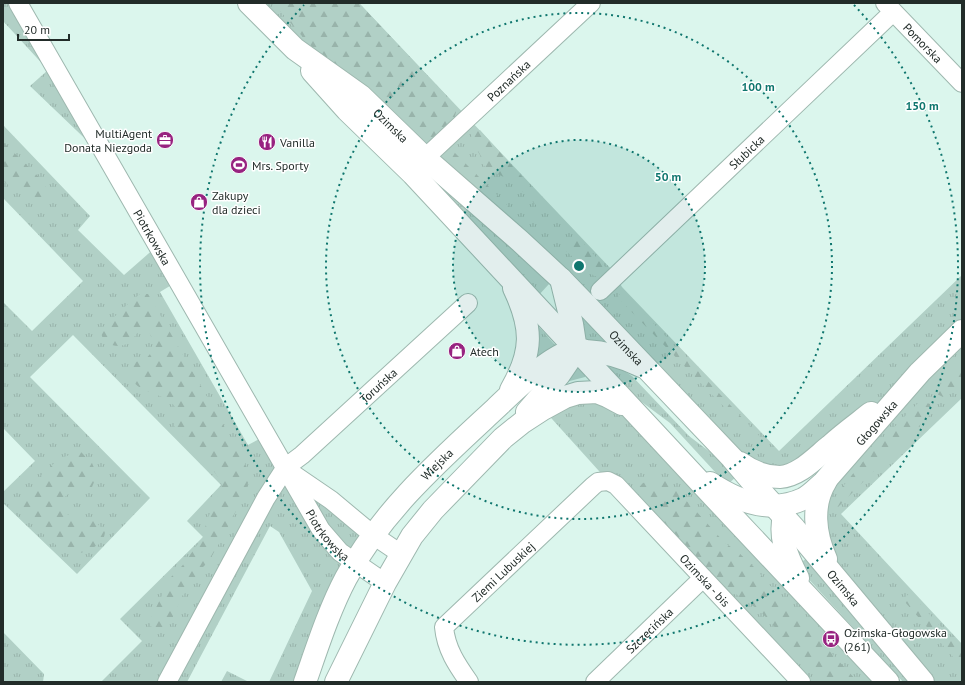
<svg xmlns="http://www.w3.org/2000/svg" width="965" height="685" viewBox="0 0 965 685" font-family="'PT Sans',sans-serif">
	<defs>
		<pattern id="grass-tufts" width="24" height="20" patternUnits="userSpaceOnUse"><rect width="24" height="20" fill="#b1d0c6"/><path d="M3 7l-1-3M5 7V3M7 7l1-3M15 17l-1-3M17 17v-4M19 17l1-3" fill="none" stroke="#98b3aa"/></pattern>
		<pattern id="forest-firs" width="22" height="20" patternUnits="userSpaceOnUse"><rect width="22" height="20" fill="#b1d0c6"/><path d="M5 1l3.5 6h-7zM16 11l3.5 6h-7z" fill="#98b3aa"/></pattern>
	</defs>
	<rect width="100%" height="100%" fill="#dbf6ed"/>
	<path fill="url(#grass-tufts)" d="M3,3H18L100,153L30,86L48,70L3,21Z
		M249,3H359L613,271L622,287L779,451L962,275V398L841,514L962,644V682H923L836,578L816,510L918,374L804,458C798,461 791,466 784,467C767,470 751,460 738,450Z
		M3,125L90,216L78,230L124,275L156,247L178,281L160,292L248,445L267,435L288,471L373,535L305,682H269L312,591L279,532L270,526L187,682H101L142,641L120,619L203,537L187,521L221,485L73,335L30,377L150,498L77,574L3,503V492L35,461L3,428V302L32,331L83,281L3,198Z
		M424,170L542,273L549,284L538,296Z
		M580,314L605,341V343L584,341Z
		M537,326L539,327L556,346L538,356H536Z
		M574,364L585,375V377L566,382Z
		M603,364L616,366L632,376L689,436L722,461L737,476L727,485L670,423L631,394Z
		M607,396L888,682H801L608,481L543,409Z
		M808,557L910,682H903L804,574L798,565Z
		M3,632L44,674L43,682H3Z
		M227,671L249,682H221Z"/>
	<path fill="url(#forest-firs)" d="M273,3H359L444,93L456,112L454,120L429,143L421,142L309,44Z
		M480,130L539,196L542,203V206L536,205L512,181L487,169L483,164L480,155L471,140L472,132Z
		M3,142L43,181L47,189L46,197L41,202L30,197L24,196L3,181Z
		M449,148L453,151L542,240H535L442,159L441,155Z
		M576,239L582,242L607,269L608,274L603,277L594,276L566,251C566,245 571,242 576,239Z
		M622,290L764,441L761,444L751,437L729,412L623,303L618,297Z
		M140,294H148L244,461L248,472L249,480L244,495L226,531L209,561L197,573L193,585L182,596L168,628L160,631L153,630L149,622L171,577L182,566L203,537L207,520L218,496L222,485L216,474L203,458L188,444L175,428V406C171,403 166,399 162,397C144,389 128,388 130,364L138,361L145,360L155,348L148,328L142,326C131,342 125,352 104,342L100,330L128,304Z
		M962,358V383L952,393L943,397L937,394L936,390Z
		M920,401L930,404L931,414L836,509L834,504V499C860,462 888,433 920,401Z
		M80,451L92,463L97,475L92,487L84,491H72L62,499V510C72,519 78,519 92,519L105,531C105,534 104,537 103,540C98,547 78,556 70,554C60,551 23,517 23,507C22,495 46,469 55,463C62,457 71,454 80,451Z
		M652,480H666L686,500L724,542L739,553L753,566L787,605L858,682H821L768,619L756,608L723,585L645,507L637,489L643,483Z
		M910,593L962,650V667L905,602L904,598Z"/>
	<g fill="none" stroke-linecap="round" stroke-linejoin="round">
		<defs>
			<g id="street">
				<path id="s1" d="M18,3L321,530L340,552L385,583"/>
				<path id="s2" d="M885,3L962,83"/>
				<path id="s3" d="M425,158L591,3"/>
				<path id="s4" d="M600,291L893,12"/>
				<path d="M290,472L331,500L373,535L401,554"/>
				<path id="s5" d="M167,682L266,498L286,467L302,455L468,303"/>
				<path id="s6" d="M469,682C457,665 446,649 444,627L593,486L598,482L608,481L616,485L801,682"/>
				<path id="s7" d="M595,682L703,578"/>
			</g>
			<g id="secondary">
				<path id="s8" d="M249,3L295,49L361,96L425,158L520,241L561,279L591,310L732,458L755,485L795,529L923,682"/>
				<path d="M312,71L347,110L413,174L714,497L888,682"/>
				<path d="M511,390C533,352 533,328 514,288"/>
				<path d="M527,412L559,375L576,350L572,324L561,279"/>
				<path d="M740,463C751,471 766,477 780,477C799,476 816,457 830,446C843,434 857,424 871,413"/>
				<path id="s9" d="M710,483C737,501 771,514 803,499C811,495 817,488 824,482L920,372L962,331"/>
				<path d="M785,510C778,536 786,555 798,578"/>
				<path d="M826,559C815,535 811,505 826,481"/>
				<path id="s10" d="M305,682C317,648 329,610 346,578C382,511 440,460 495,409C514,391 549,356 574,350C578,349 583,350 586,351C607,352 623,357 641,366"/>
				<path d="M336,682L385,583L412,536L433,510L503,438L523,422L543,409L565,397L578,393L597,392L607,396L622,404"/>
			</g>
		</defs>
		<use href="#street" stroke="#9eb8af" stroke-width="20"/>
		<use href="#secondary" stroke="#9eb8af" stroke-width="24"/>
		<use href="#street" stroke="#fff" stroke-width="18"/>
		<use href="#secondary" stroke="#fff" stroke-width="22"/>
	</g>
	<circle cx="579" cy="266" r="126" fill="#0f766e" fill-opacity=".12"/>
	<g fill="none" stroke="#0f766e" stroke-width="2" stroke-dasharray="2 4">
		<circle cx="579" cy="266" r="126"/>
		<circle cx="579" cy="266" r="253"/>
		<path d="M854 5A379 379 0 1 1 304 5"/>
	</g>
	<defs>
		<symbol id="office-disc" viewBox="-11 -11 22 22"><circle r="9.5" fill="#972380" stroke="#fff"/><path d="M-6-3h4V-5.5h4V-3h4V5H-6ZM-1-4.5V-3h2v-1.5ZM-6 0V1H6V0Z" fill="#fff"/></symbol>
		<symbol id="restaurant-disc" viewBox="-11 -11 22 22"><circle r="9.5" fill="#972380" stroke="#fff"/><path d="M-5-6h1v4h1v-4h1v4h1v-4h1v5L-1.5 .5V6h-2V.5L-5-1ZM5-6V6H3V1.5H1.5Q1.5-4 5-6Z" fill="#fff"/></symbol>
		<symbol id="stadium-disc" viewBox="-11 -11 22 22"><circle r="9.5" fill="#972380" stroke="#fff"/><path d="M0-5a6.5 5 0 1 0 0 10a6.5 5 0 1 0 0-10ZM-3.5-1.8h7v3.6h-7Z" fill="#fff"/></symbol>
		<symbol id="shop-disc" viewBox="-11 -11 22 22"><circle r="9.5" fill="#972380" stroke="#fff"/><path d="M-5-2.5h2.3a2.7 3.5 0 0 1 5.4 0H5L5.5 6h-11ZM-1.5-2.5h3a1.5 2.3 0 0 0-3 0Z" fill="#fff"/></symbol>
		<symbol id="bus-disc" viewBox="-11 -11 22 22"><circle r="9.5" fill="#972380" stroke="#fff"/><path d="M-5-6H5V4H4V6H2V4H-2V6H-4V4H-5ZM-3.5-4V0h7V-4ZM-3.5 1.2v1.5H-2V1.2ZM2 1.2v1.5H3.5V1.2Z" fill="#fff"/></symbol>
	</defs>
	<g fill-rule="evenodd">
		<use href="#office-disc" x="155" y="130" width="20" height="20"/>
		<use href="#restaurant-disc" x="257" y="132" width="20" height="20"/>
		<use href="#stadium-disc" x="229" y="155" width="20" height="20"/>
		<use href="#shop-disc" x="189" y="192" width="20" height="20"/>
		<use href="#shop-disc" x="447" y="341" width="20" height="20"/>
		<use href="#bus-disc" x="821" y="629" width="20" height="20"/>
	</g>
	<g text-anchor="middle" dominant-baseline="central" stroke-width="3" stroke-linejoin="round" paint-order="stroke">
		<g font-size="12" fill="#222c29" stroke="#fff">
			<text stroke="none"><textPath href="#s2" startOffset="55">Pomorska</textPath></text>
			<text stroke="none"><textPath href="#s3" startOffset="114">Poznańska</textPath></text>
			<text stroke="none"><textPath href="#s8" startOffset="188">Ozimska</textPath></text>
			<text stroke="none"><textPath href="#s4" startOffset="202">Słubicka</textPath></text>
			<text stroke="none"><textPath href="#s1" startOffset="270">Piotrkowska</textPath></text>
			<text stroke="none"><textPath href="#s8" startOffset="512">Ozimska</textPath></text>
			<text stroke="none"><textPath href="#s5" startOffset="369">Toruńska</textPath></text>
			<text stroke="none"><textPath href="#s9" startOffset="205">Głogowska</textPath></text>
			<text stroke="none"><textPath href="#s10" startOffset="258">Wiejska</textPath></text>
			<text stroke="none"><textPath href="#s1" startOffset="616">Piotrkowska</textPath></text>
			<text stroke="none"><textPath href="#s6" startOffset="142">Ziemi Lubuskiej</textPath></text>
			<text stroke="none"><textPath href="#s6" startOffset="422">Ozimska - bis</textPath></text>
			<text stroke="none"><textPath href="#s8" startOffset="836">Ozimska</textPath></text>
			<text stroke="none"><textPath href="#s7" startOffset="75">Szczecińska</textPath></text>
		</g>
		<g font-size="12" fill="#222c29" stroke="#fff" text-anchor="start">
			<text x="152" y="133" text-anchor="end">MultiAgent<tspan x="152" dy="14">Donata Niezgoda</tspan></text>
			<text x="280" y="142">Vanilla</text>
			<text x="252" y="165">Mrs. Sporty</text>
			<text x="212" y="195">Zakupy<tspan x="212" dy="14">dla dzieci</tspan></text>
			<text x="470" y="351">Atech</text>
			<text x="844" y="632">Ozimska-Głogowska<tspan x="844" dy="14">(261)</tspan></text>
		</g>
	</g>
	<circle cx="579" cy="266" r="6" fill="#0f766e" stroke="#fff" stroke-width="2"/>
	<g font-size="12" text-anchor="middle" font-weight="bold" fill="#0f766e" stroke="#fff" stroke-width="3" stroke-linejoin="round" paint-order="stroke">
		<text x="758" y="91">100 m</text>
		<text x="922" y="110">150 m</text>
		<text x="668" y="181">50 m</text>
	</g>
	<rect width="965" height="685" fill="none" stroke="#222c29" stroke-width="8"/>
	<path d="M18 34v6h51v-6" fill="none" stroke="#222c29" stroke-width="2"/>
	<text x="24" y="34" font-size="12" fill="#222c29" stroke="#ffffff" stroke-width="3" paint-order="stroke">20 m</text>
</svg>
